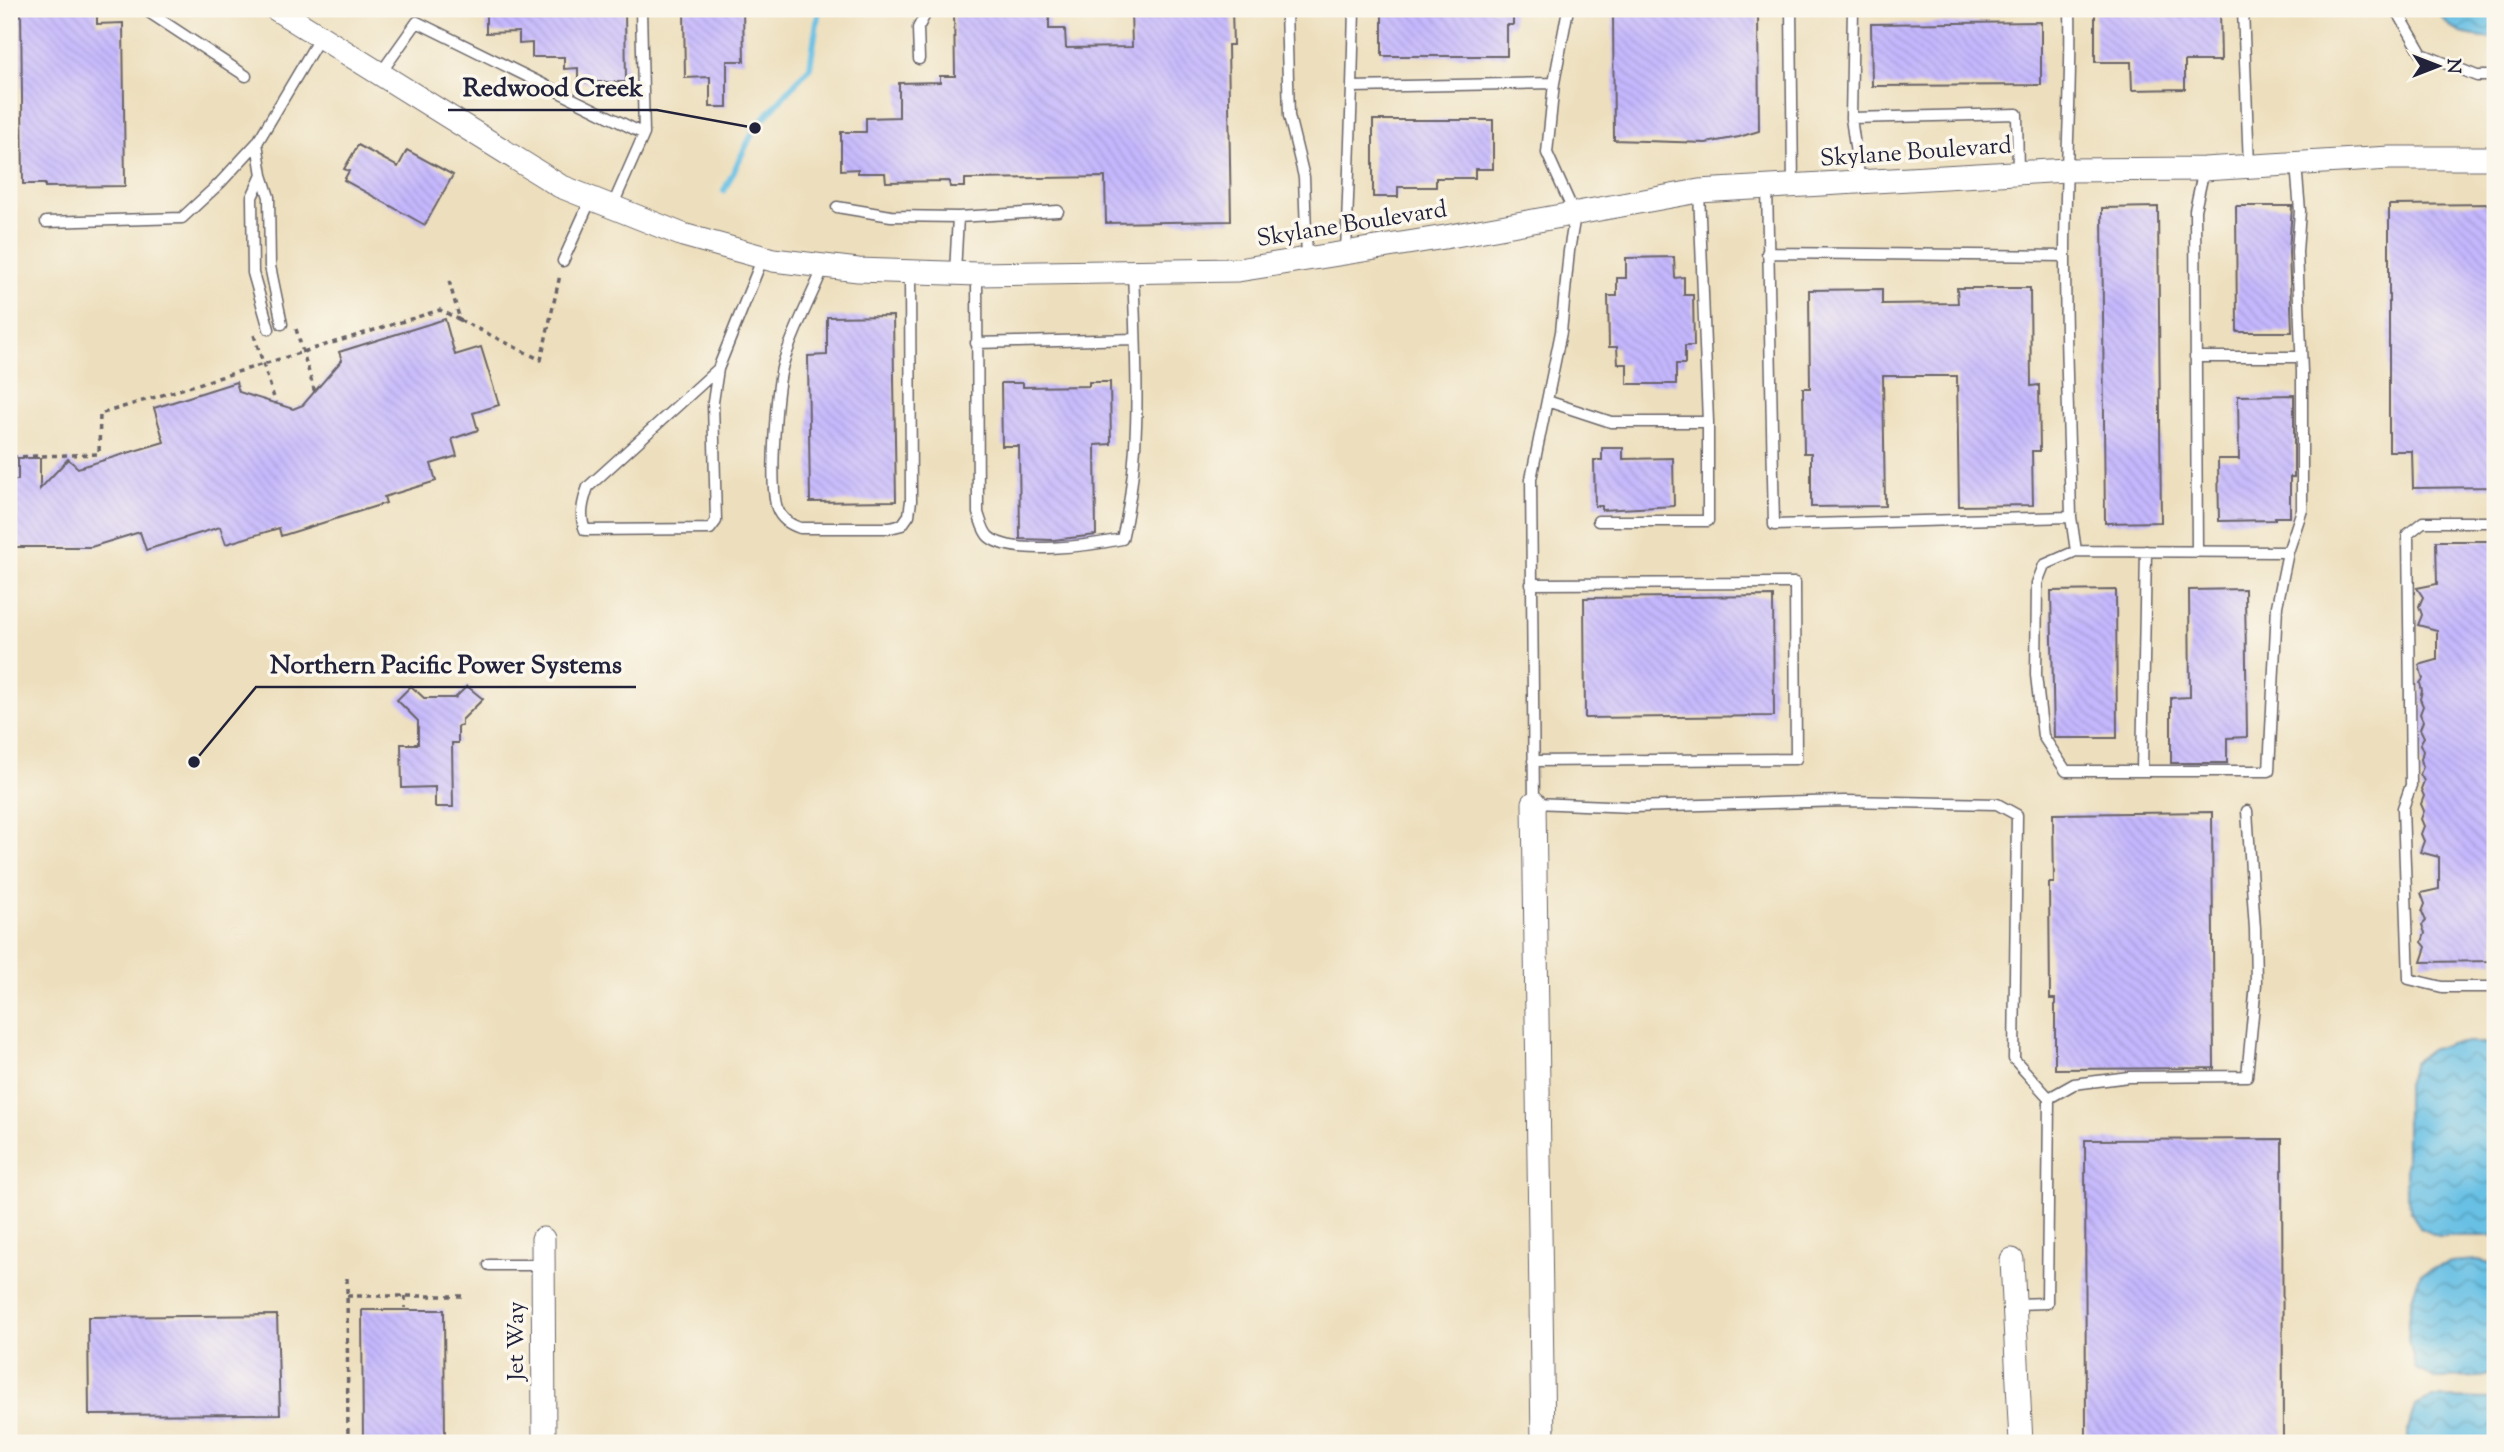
<svg xmlns="http://www.w3.org/2000/svg" width="2504" height="1452" viewBox="0 0 2504 1452" font-family="'Sorts Mill Goudy',serif">
	<defs>
		<pattern id="water-waves" width="16" height="10" patternUnits="userSpaceOnUse" patternTransform="scale(1.75)"><rect width="16" height="10" fill="#67c0e4"/><path d="M0 5q4-4 8 0t8 0" fill="none" stroke="#549cba"/></pattern>
		<pattern id="building-back-hatch" width="6" height="6" patternUnits="userSpaceOnUse" patternTransform="scale(1.75)"><rect width="6" height="6" fill="#c5b7fd"/><path d="M-1 5l2 2M0 0l6 6M5-1l2 2" fill="none" stroke="#a99dda"/></pattern>
	</defs>
	<rect width="100%" height="100%" fill="#fbf7ec"/>
	<filter id="ink" filterUnits="userSpaceOnUse"><feTurbulence type="fractalNoise" baseFrequency=".0143" numOctaves="2"/><feDisplacementMap in="SourceGraphic" scale="14" xChannelSelector="R" yChannelSelector="G"/><feConvolveMatrix kernelMatrix="1 2 1 2 8 2 1 2 1" color-interpolation-filters="sRGB"/></filter>
	<filter id="wash" filterUnits="userSpaceOnUse"><feTurbulence type="fractalNoise" baseFrequency=".00686" numOctaves="4" result="noise"/><feDisplacementMap in="SourceGraphic" scale="28" xChannelSelector="R" yChannelSelector="G"/><feGaussianBlur stdDeviation="1.57" result="paint"/><feColorMatrix in="noise" values="0 0 0 0 0 0 0 0 0 0 0 0 0 0 0 0 0 1.4 0 .05"/><feComposite in="paint" operator="in"/></filter>
	<g filter="url(#wash)">
		<rect width="100%" height="100%" fill="#eddfbd"/>
		<path fill="url(#water-waves)" stroke="#447190" stroke-width="2" d="M2436,9H2495V38C2466,36 2452,35 2436,9Z
			M2450,1043H2495V1236H2438L2420,1228L2411,1211L2406,1192V1084L2414,1062L2428,1051Z
			M2478,1260L2495,1264V1373L2482,1377L2435,1378L2416,1369C2404,1329 2405,1312 2421,1273L2451,1262Z
			M2432,1398L2495,1399V1443H2408V1430L2415,1406Z"/>
		<g fill="none" stroke-linecap="round" stroke-linejoin="round">
			<path stroke="#67c0e4" stroke-width="6" d="M724,191L755,128L810,67L819,9"/>
		</g>
		<g id="blocks">
			<path fill="url(#building-back-hatch)" d="M21,9H97V24L123,23L125,186L45,187V184H23Z
				M486,9H625L626,82H578V68L564,69V57H532V43L519,44V32L486,33Z
				M684,9H743L744,61H727V107H710V77L685,78Z
				M1049,9V29H1065L1066,48L1132,47L1131,9H1232L1233,45H1228L1231,221L1106,223L1105,177L965,179V187H950L949,181L886,182L885,173H858V169L841,170V132H866V118L899,117V83L940,82V76H955L954,11Z
				M1382,9H1513V25H1507V56H1382Z
				M2095,9H2220L2221,61H2185V89L2132,90L2131,62H2095Z
				M1758,12L1759,131L1739,137L1706,143L1614,140L1613,13Z
				M2041,22V85L1872,86L1871,24Z
				M1373,120H1493V169H1475V178H1436V187H1398V197H1373Z
				M358,145L398,167L407,150L453,175L425,225L344,180L349,171L344,169Z
				M2495,204V487L2413,488L2412,451H2389V205Z
				M2236,206H2292L2289,252L2292,332H2237Z
				M2158,207L2161,522L2105,523L2102,208Z
				M1674,257L1675,278L1684,277V295H1693L1694,346H1685V364H1676V384H1627V364H1618L1617,347H1609L1608,296H1617V278H1626V258Z
				M1957,288H2030L2031,386L2039,385L2040,451H2032L2033,505L1959,506L1957,376H1883L1885,506L1811,507V453H1804L1803,388H1810L1809,290L1882,289V304L1958,303Z
				M893,316L896,501L810,502L808,356L827,355V317Z
				M445,319L455,355L481,347L499,405L473,413L478,430L452,439L457,456L431,464L436,481L384,497L386,503L281,536L279,528L226,544L220,527L146,550L140,532L91,547H9V480H18V458H40V489L68,459L78,468L164,442L154,408L236,382L239,392L293,409L303,405L342,360L339,352Z
				M1089,382H1110L1111,444L1095,445L1096,535L1053,540L1020,539L1019,446H1002L1001,383H1023V387L1089,386Z
				M2294,395V477H2290V517H2275V520L2219,521L2218,459H2239L2238,396Z
				M1602,448H1623V459L1673,458L1674,506L1602,510V506H1595L1594,460H1602Z
				M2436,541H2495V961L2421,962L2426,947L2422,942L2425,933L2422,925L2426,921L2422,912L2425,904L2421,893L2439,889V857L2420,852L2424,841L2421,834L2424,826L2421,819L2424,811L2421,804L2424,796L2421,789L2424,781L2420,774L2423,767L2421,759L2423,751L2420,744L2424,737L2420,729L2423,721L2420,714L2423,706L2420,699L2422,691L2420,683L2423,679L2419,665L2437,660V630L2418,625L2422,615L2419,606L2423,597L2417,588L2437,584Z
				M2245,589L2247,737L2227,738V763H2171V698L2190,697L2189,590Z
				M2116,590L2117,738H2054L2051,591Z
				M1773,596L1774,716L1585,718L1584,598Z
				M411,686L424,698H455L467,686L483,699L462,720V725L458,726V743H452L453,807H435V787L402,788L401,744H418V721L397,700Z
				M2212,812L2214,1068L2055,1069V999H2050L2049,883H2054L2053,814Z
				M2282,1139L2283,1443H2086L2085,1140Z
				M362,1310H444L445,1443H363Z
				M277,1315L280,1414L89,1415L88,1317Z"/>
		</g>
	</g>
	<g filter="url(#ink)">
		<use href="#blocks" fill-opacity="0" stroke="#696468" stroke-width="2"/>
		<g fill="none" stroke-linecap="round" stroke-linejoin="round">
			<defs>
				<path id="lane" d="M144,9L246,76
					M641,9L644,134
					M1286,9L1289,116L1304,177L1307,259
					M1791,9L1793,187
					M1853,9L1851,118L1860,182
					M2243,9L2249,166
					M2396,9L2422,54L2477,76H2495
					M919,59L918,28L928,9
					M380,74L417,22L644,134L612,207
					M1554,83L1568,9
					M1352,87L1354,9
					M1851,118L2017,114L2018,173
					M262,175L252,197L253,273L269,329
					M1767,187L1774,525L2071,517C2069,430 2065,342 2065,255C2065,173 2072,91 2070,9
					M1699,191L1708,422
					M837,207L891,216L958,217L955,273
					M958,217L1058,211
					M46,222L182,218L220,183L257,143
					M1346,253L1352,87L1554,83L1547,153L1575,215L1569,251L1561,332L1531,479L1534,803L1633,807L1845,801L1997,804L2017,815L2014,1059L2049,1098L2047,1303L2015,1304
					M1767,253L2065,256
					M563,261L591,199
					M824,266C811,298 793,331 783,364C776,390 769,484 777,508C781,519 789,524 800,528H890L902,525L909,515L911,501L910,271
					M977,274L978,513C981,521 983,532 989,537C1013,557 1093,545 1122,539C1143,452 1136,359 1133,270
					M282,324L270,266L269,197L262,175L257,143L320,37
					M976,343L1135,339
					M2195,357H2301
					M718,369L588,487C583,501 579,516 585,530L710,529L716,521L713,402L718,369L763,257
					M1547,401L1611,422H1708V521H1598
					M2071,517L2076,551L2288,552L2302,510V372L2297,252L2300,211L2296,164
					M2495,522H2423L2408,534L2411,785L2403,808L2409,979L2442,987H2495
					M2076,551L2044,565L2037,583L2036,675L2043,736L2066,771H2269L2277,606L2288,552
					M2197,551L2195,210L2204,169
					M1531,584L1795,583L1796,759L1533,761
					M2142,771L2146,551
					M2049,1098L2074,1084L2129,1077L2247,1076L2256,984L2255,929L2247,811
					M489,1265H543"/>
				<path id="street" d="M276,9L560,186L683,235L773,260L858,270L977,274L1238,270L1445,237L1699,191L2066,170L2204,169L2390,158H2495
					M1534,803L1543,1443
					M543,1239L544,1443
					M2012,1260L2021,1443"/>
			</defs>
			<use href="#lane" stroke="#696468" stroke-width="13"/>
			<use href="#street" stroke="#696468" stroke-width="25"/>
			<path stroke="#696468" stroke-width="3.5" stroke-dasharray="5 5" stroke-linecap="butt" d="M449,281L460,320L541,360L560,275
				M296,329L316,396
				M254,335L276,404
				M11,457L12,437
				M9,464H11V457L99,454L100,414L440,310L460,320
				M347,1278L348,1443
				M347,1296H462
				M405,1296V1308"/>
			<use href="#lane" stroke="#fff" stroke-width="10"/>
			<use href="#street" stroke="#fff" stroke-width="23"/>
		</g>
	</g>
	<g text-anchor="middle" dominant-baseline="central" stroke-width="7" stroke-linejoin="round" paint-order="stroke">
		<g font-size="24" fill="#22223b" stroke="#fbf7ec">
			<text transform="translate(1916 153) rotate(-4)">Skylane Boulevard</text>
			<text transform="translate(1352 225) rotate(-9)">Skylane Boulevard</text>
			<text transform="translate(517 1341) rotate(-90)">Jet Way</text>
		</g>
	</g>
	<path fill="none" stroke="#22223b" stroke-width="2.5" d="M755 128L657 110H448M194 762L256 687H636"/>
	<g fill="#22223b" stroke="#fbf7ec" stroke-width="2.5">
		<circle cx="755" cy="128" r="7"/>
		<circle cx="194" cy="762" r="7"/>
	</g>
	<g font-size="26" text-anchor="middle" font-weight="bold" fill="#22223b" stroke="#fbf7ec" stroke-width="7" stroke-linejoin="round" paint-order="stroke">
		<text x="553" y="96">Redwood Creek</text>
		<text x="446" y="673">Northern Pacific Power Systems</text>
	</g>
	<rect width="2504" height="1452" fill="none" stroke="#fbf7ec" stroke-width="35"/>
	<g transform="translate(2438 66) rotate(90)" stroke="#fbf7ec" stroke-width="5" paint-order="stroke">
	<path d="M0-5L12 26L0 18L-12 26Z" fill="#22223b"/>
	<text y="-10" font-size="19" font-weight="bold" text-anchor="middle" fill="#22223b">N</text>
	</g>
</svg>
